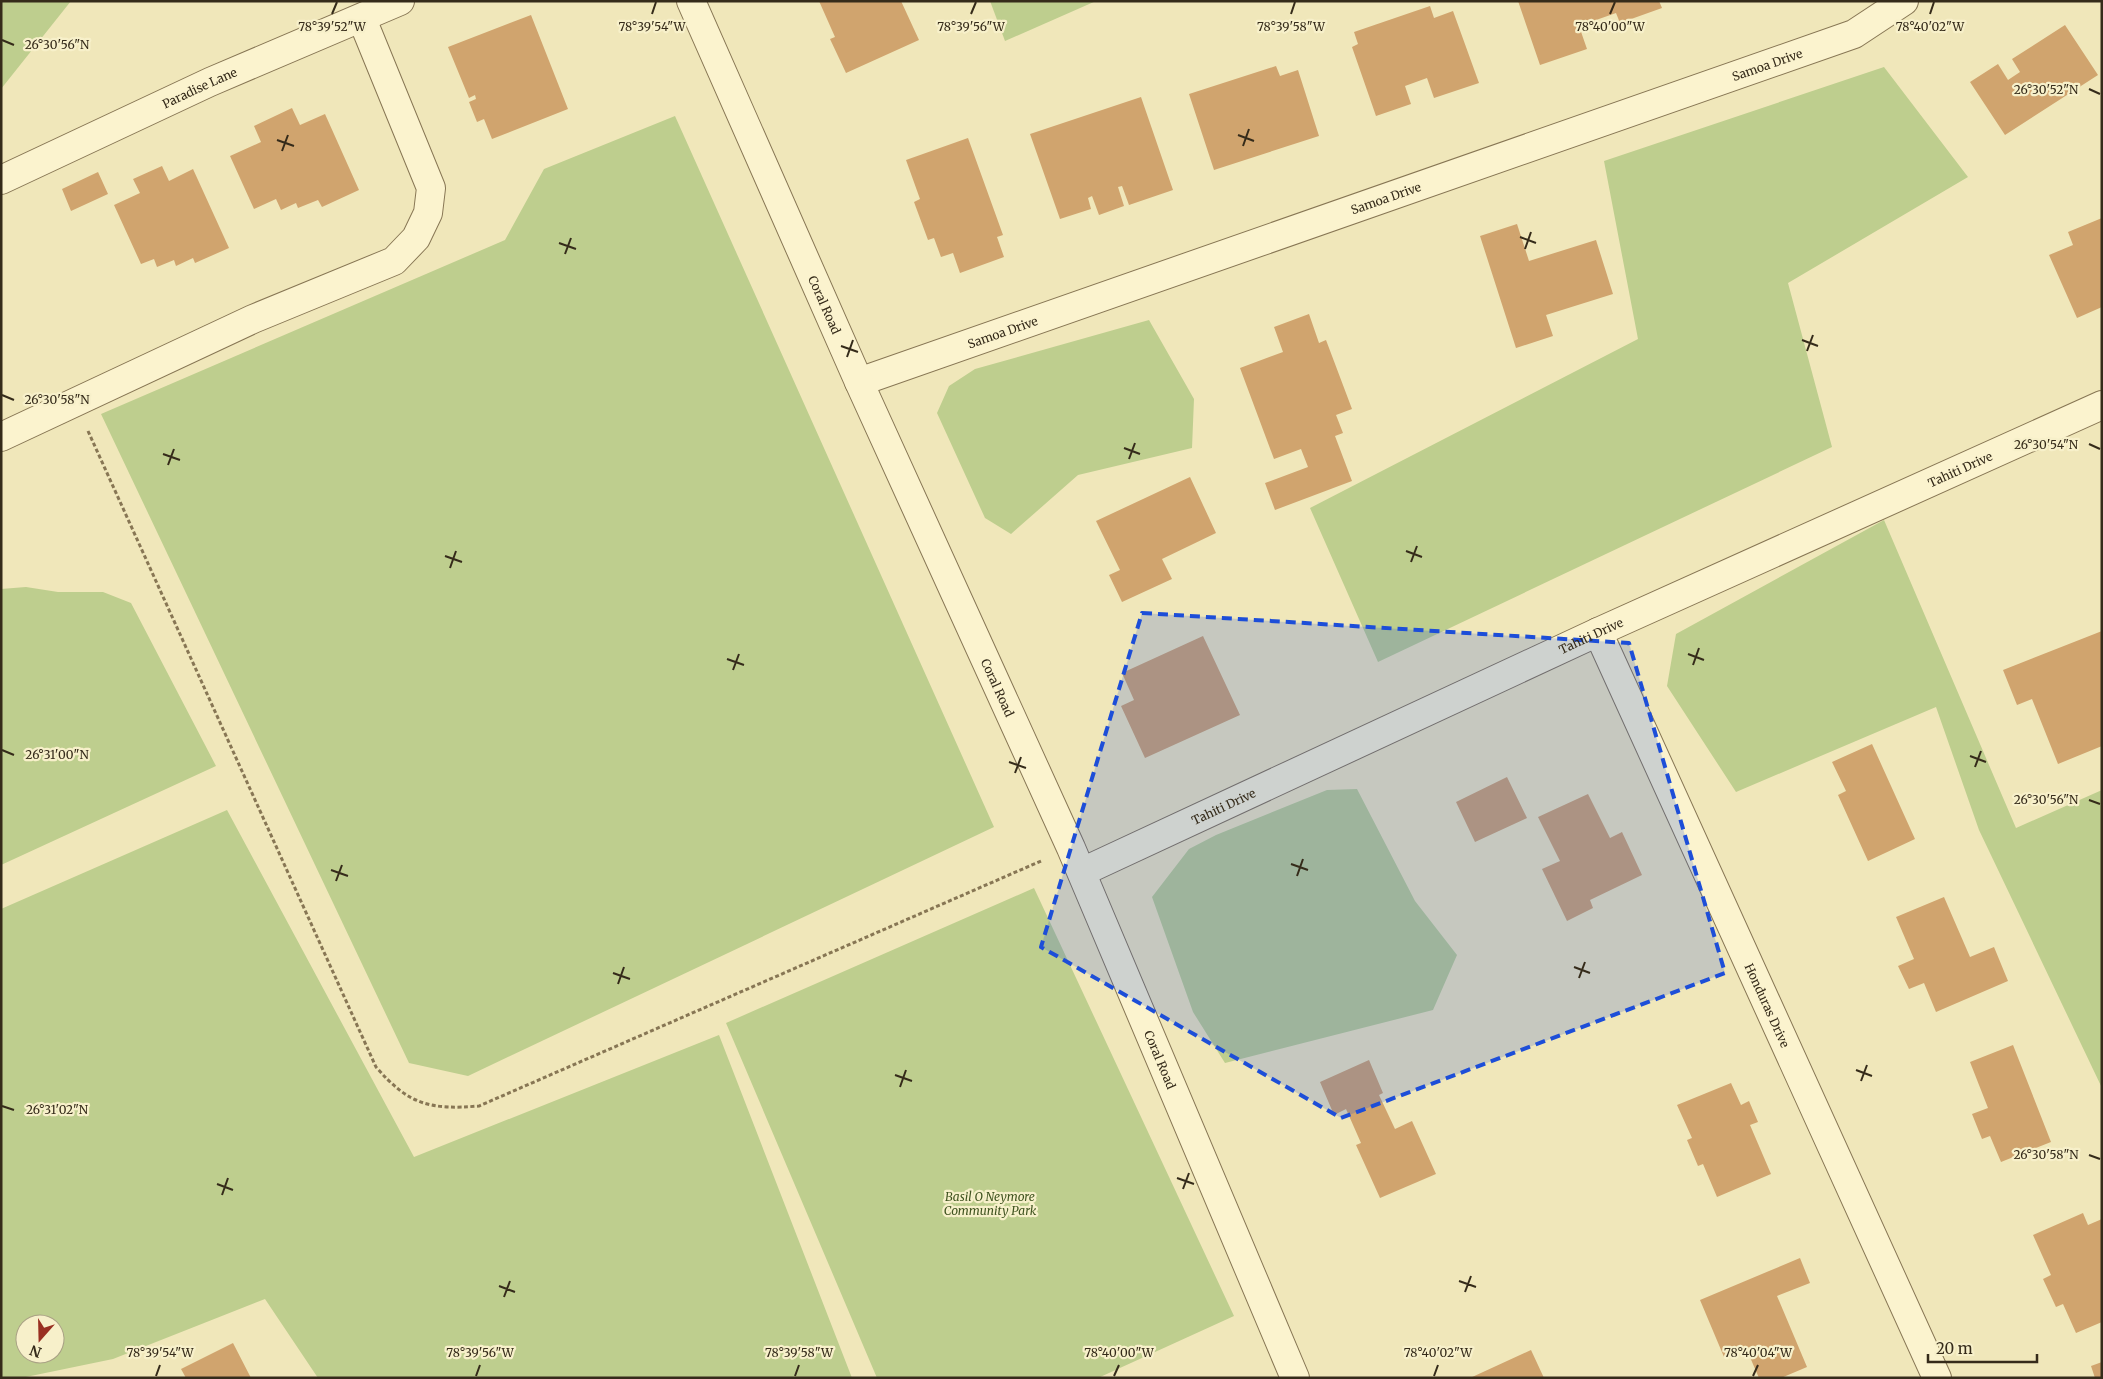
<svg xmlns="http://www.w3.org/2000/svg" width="2103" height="1379" viewBox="0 0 2103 1379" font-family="Merriweather,serif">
	<rect width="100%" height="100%" fill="#f0e7ba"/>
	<path fill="#bece8e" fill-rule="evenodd" d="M1,1H71L1,89Z
		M990,1H1096L1005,41Z
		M1884,67L1968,177L1788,283L1832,447L1378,662L1310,508L1638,339L1604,161Z
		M675,116L994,827L468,1076L409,1063L101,414L505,240L544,169Z
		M1149,320L1194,399L1192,448L1078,475L1011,534L985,518L937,413L949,386L975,369Z
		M1884,520L2016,828L2102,790V1088L1979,830L1936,707L1736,792L1667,686L1676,634Z
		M26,587L58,592H103L131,603L216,766L1,865V589Z
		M1357,789L1415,901L1457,955L1433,1010L1225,1063L1193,1012L1152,897L1189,849L1216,835L1327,790Z
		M227,810L414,1157L719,1035L852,1378H318L265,1299L113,1359L21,1378H1V909ZM25,1324H55V1354H25Z
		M1034,888L1234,1316L1098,1378H877L726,1023Z"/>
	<path fill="#d0a46e" d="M819,1H901L919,40L846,73L830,39L835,37Z
		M1518,1H1659L1662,8L1620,23L1616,13L1579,26L1587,49L1540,65Z
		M1430,6L1434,18L1453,11L1479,83L1434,98L1427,78L1405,86L1411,104L1376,116L1352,47L1358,44L1354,32Z
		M531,15L568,109L492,139L484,119L477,122L469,102L476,99L475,95L469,98L448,47Z
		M2065,25L2098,75L2005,135L1970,82L1998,64L2008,80L2020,72L2012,59Z
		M1276,66L1280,76L1298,70L1319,136L1214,170L1189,94Z
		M1141,97L1173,190L1129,205L1122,186L1118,187L1124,206L1099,215L1092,196L1088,198L1091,209L1060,219L1030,134Z
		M292,108L300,125L325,114L359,190L322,207L318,200L298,208L296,203L281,210L276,199L254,209L230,156L261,142L254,126Z
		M968,138L1003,235L997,237L1004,257L960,273L953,253L941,257L934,238L928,240L914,202L920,199L906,160Z
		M162,166L169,181L193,169L229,248L195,263L193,258L176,266L174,260L157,267L154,259L141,264L114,205L140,193L133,179Z
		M98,172L108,194L71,211L62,189Z
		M2102,218V307L2077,318L2049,255L2073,245L2068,232Z
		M1517,224L1529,261L1596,240L1613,294L1546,315L1553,336L1516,348L1480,236Z
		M1309,314L1319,343L1326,340L1352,409L1336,415L1343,433L1335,436L1352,481L1275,510L1265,483L1308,467L1301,449L1274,459L1240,368L1283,352L1274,327Z
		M1190,477L1216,533L1162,559L1172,579L1122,602L1109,575L1120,570L1096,521Z
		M2102,631V746L2058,764L2032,699L2017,705L2003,670Z
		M1203,636L1240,715L1145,758L1121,706L1134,700L1122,673Z
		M1872,744L1915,839L1868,861L1838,795L1846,791L1832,762Z
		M1507,777L1527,818L1475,842L1456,802Z
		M1588,794L1610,838L1622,832L1642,875L1590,900L1593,908L1567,921L1542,869L1560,861L1538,817Z
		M1944,897L1970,957L1994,947L2008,981L1936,1012L1924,983L1909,989L1898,966L1914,959L1896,917Z
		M2013,1045L2051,1142L2001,1162L1990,1136L1982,1139L1972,1114L1988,1108L1970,1062Z
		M1369,1060L1383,1093L1379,1095L1395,1129L1412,1121L1436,1174L1380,1198L1356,1145L1361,1143L1346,1109L1334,1115L1320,1082Z
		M1731,1083L1741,1105L1749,1101L1758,1122L1750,1125L1771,1174L1717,1197L1703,1164L1698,1166L1687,1140L1692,1138L1677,1105Z
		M2083,1213L2088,1225L2102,1219V1322L2076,1333L2063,1304L2056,1307L2043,1279L2051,1275L2033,1235Z
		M1800,1258L1810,1283L1777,1296L1807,1367L1781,1378H1759L1746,1348L1724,1357L1700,1300Z
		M233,1343L251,1378H186L181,1369Z
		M1531,1350L1544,1378H1470Z
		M2102,1362V1378H2095L2091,1366Z"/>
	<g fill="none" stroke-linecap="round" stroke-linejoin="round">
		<defs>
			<g id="minor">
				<path id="s1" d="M1,180L210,82L400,1"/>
				<path id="s2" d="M859,382L1854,34L1904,1"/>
				<path d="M1,437L253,319L394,261L416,238L428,213L431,188L362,19"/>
				<path id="s3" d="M1598,632L1937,1378"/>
				<path id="s4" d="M1082,872L1598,632L2102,405"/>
			</g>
			<g id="tertiary">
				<path id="s5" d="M691,1L859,382L1071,848L1295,1378"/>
			</g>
		</defs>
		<use href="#minor" stroke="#877654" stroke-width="30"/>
		<use href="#tertiary" stroke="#877654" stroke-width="30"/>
		<path stroke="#877654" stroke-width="3" stroke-dasharray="4 2.5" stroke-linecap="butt" d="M88,431L376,1067C409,1105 430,1110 479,1106L1041,861"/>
		<use href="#minor" stroke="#fbf3ce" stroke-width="28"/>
		<use href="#tertiary" stroke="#fbf3ce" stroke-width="28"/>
	</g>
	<path fill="#1d4ed8" fill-opacity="0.2" stroke="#1d4ed8" stroke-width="4" stroke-dasharray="10 6" stroke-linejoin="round" d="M1142,613L1629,643L1725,973L1341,1118L1041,947Z"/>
	<path fill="none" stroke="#352b1a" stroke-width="2" d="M332,14L337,2M652,14L656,2M971,14L976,2M1291,14L1295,2M1610,14L1615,2M1930,14L1934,2M2,40L14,45M2089,89L2100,94M1238,135L1254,141M277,140L294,146M1243,146L1249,129M282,151L288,135M1520,237L1536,243M559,243L576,249M1525,249L1531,232M565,254L571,238M1802,340L1818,346M841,346L858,352M1807,351L1813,335M847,357L853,340M2,395L14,400M2089,444L2100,449M1124,448L1140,454M163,454L180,460M1129,459L1135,443M168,465L174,449M1406,551L1422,557M445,556L462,562M1411,562L1417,546M450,568L456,551M1688,654L1704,660M727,659L744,665M1693,665L1699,648M733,670L739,654M2,750L14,755M1970,756L1986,762M1009,762L1026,768M1975,767L1981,751M1015,773L1021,757M2089,800L2100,804M1291,864L1308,870M331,870L348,876M1297,876L1303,859M336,881L342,865M1574,967L1590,973M613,973L630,979M1579,978L1585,962M618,984L624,967M1856,1070L1872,1076M895,1075L912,1081M1861,1081L1867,1065M900,1087L906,1070M2,1106L14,1110M2089,1155L2100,1159M1177,1178L1194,1184M217,1184L233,1190M1183,1189L1189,1173M222,1195L228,1178M1459,1281L1476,1287M499,1286L515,1292M1465,1292L1471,1276M504,1297L510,1281M156,1376L160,1365M476,1376L480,1365M795,1376L799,1365M1114,1376L1119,1365M1434,1376L1438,1365M1753,1376L1758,1365"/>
	<g text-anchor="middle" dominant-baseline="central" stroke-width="4.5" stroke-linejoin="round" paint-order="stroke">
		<g font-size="12" fill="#352b1a" stroke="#f7f0ca">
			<text stroke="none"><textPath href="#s2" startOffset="962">Samoa Drive</textPath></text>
			<text stroke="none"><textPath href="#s1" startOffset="219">Paradise Lane</textPath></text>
			<text stroke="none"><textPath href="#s2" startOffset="558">Samoa Drive</textPath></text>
			<text stroke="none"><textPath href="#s5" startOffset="332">Coral Road</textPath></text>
			<text stroke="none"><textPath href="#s2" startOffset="152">Samoa Drive</textPath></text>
			<text stroke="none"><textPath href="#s4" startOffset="966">Tahiti Drive</textPath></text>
			<text stroke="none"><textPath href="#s4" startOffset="561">Tahiti Drive</textPath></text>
			<text stroke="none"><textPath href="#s5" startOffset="752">Coral Road</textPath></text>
			<text stroke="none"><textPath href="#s4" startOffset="156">Tahiti Drive</textPath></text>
			<text stroke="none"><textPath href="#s3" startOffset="410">Honduras Drive</textPath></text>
			<text stroke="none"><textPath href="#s5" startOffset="1158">Coral Road</textPath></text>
		</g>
		<g font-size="12" font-style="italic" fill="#3f531f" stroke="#f7f0ca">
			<text x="990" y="1196">Basil O Neymore<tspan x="990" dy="14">Community Park</tspan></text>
		</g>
	</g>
	<g font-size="12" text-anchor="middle" fill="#352b1a" stroke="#f7f0ca" stroke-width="4.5" stroke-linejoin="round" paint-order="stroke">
		<text x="332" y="31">78°39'52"W</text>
		<text x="652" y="31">78°39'54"W</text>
		<text x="971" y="31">78°39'56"W</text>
		<text x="1291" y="31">78°39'58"W</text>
		<text x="1610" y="31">78°40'00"W</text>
		<text x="1930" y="31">78°40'02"W</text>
		<text x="57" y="49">26°30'56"N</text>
		<text x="2046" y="94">26°30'52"N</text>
		<text x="57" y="404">26°30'58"N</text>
		<text x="2046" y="449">26°30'54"N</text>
		<text x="57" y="759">26°31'00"N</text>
		<text x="2046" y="804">26°30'56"N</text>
		<text x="57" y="1114">26°31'02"N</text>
		<text x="2046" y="1159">26°30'58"N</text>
		<text x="160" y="1357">78°39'54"W</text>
		<text x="480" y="1357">78°39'56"W</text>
		<text x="799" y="1357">78°39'58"W</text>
		<text x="1119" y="1357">78°40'00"W</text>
		<text x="1438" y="1357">78°40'02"W</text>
		<text x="1758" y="1357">78°40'04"W</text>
	</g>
	<rect width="2103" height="1379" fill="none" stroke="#352b1a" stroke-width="5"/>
	<g transform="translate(40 1339) rotate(200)"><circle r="24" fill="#f7f0ca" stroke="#a9a184"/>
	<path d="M0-4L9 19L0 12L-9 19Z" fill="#993021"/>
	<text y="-8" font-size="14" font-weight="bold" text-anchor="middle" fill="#352b1a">N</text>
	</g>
	<path d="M1928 1354v8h109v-8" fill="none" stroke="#352b1a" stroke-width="2.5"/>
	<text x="1936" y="1354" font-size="15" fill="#352b1a" stroke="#f7f0ca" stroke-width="4" paint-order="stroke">20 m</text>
</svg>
